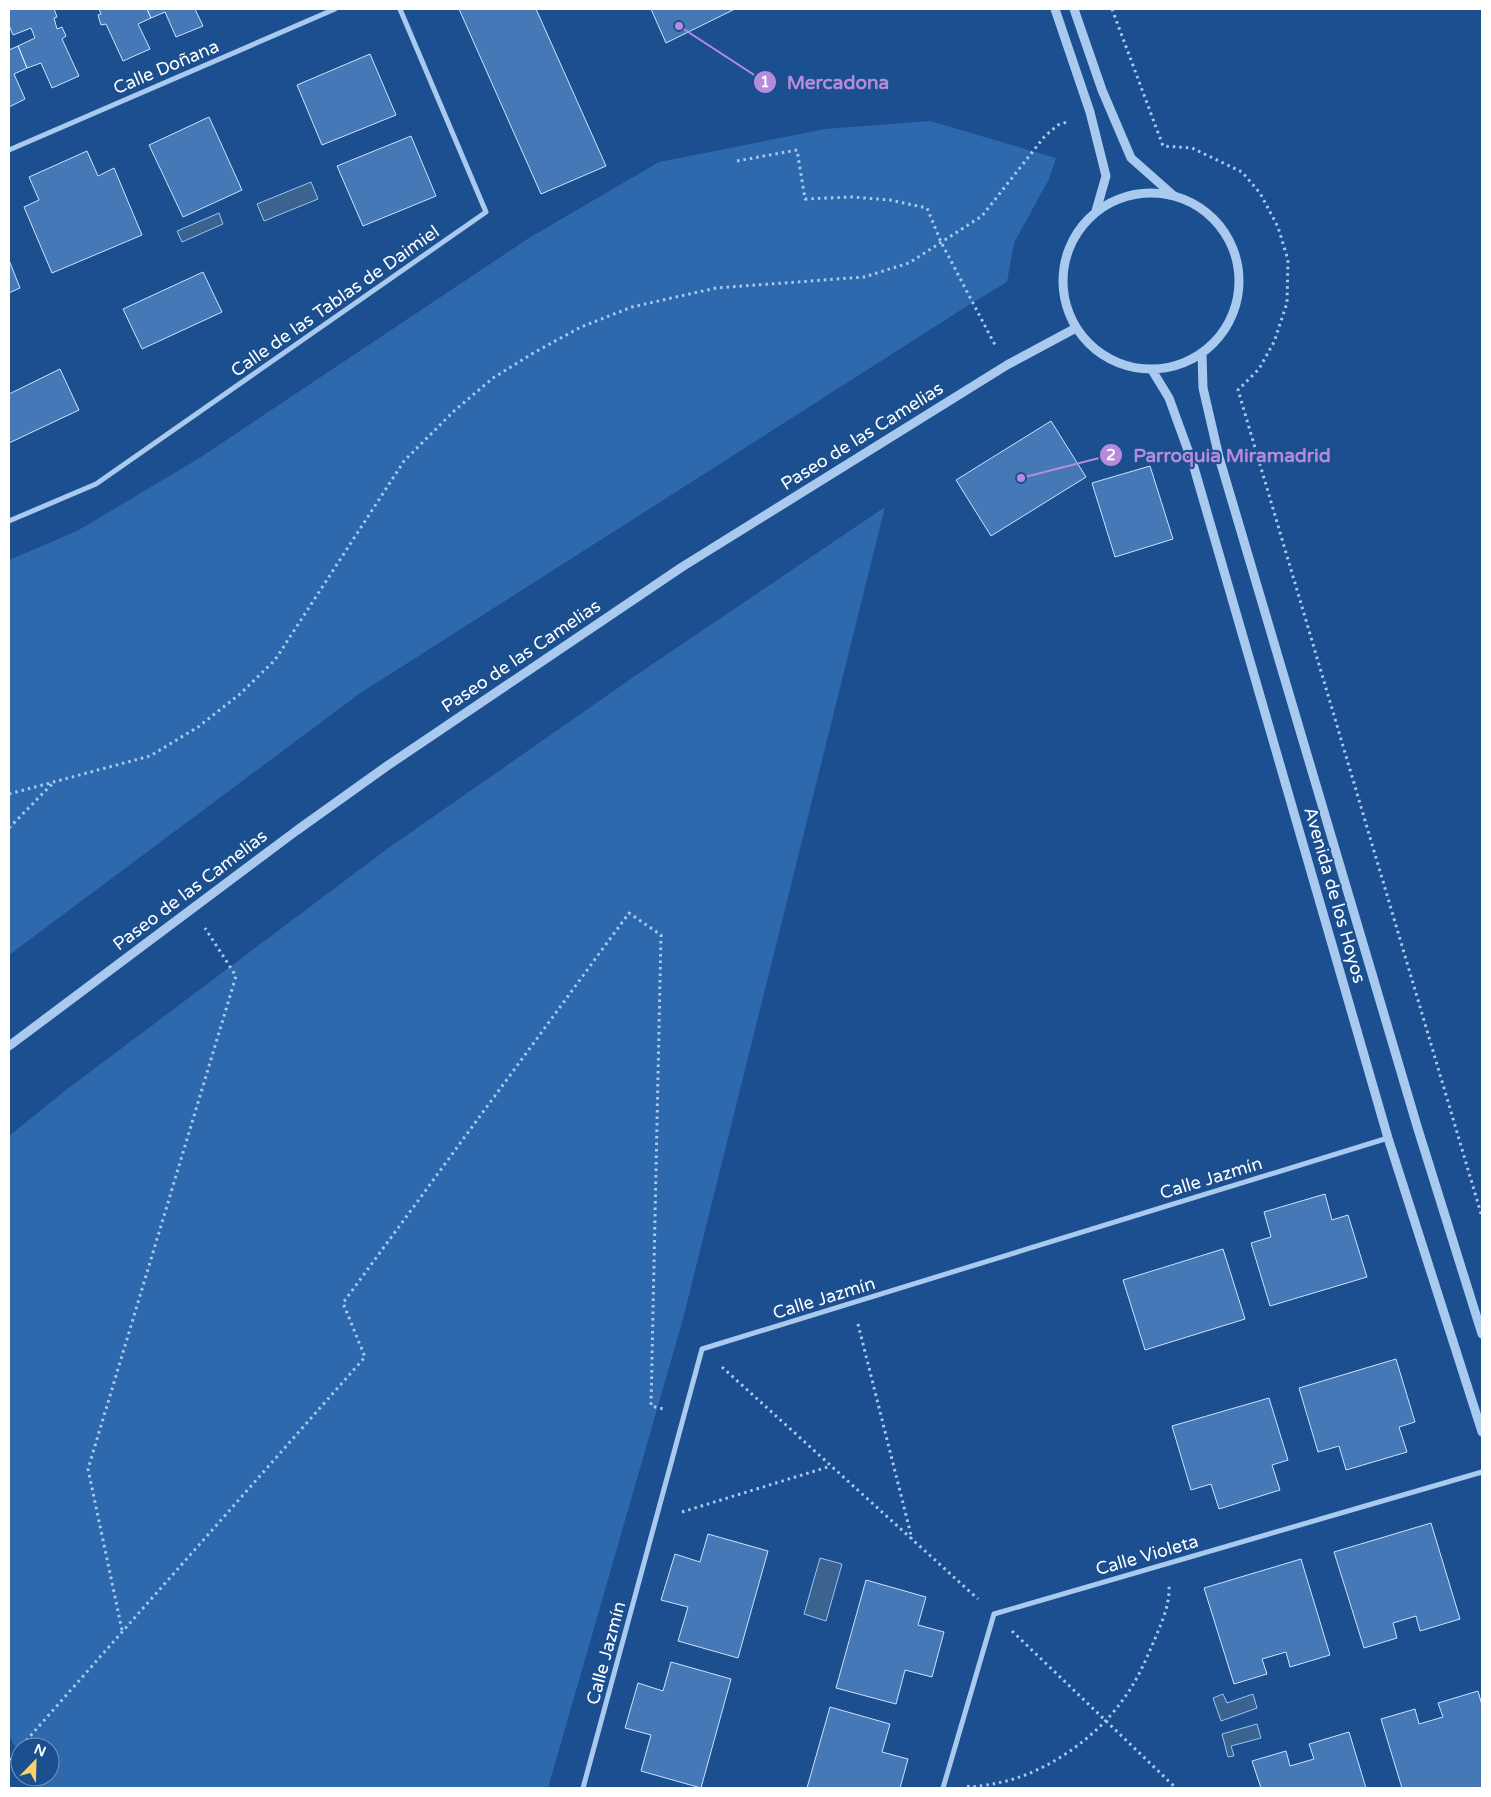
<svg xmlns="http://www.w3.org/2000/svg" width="1491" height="1797" viewBox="0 0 1491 1797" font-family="'Varela Round',sans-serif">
	<rect width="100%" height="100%" fill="#1b4f8f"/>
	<path fill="#2e69ad" d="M930,121L1056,158L1049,179L1014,243L1007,282L972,303L359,694L9,955V560L77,531L198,459L529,238L659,162L825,129Z
		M885,507L683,1319L548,1788H41L34,1777H50V1747H20V1755L9,1736V1136L62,1093L387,849L635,676Z"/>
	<path fill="#3c6290" stroke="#9cc4f0" d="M311,182L318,199L264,221L257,204Z
		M219,213L223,224L182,242L177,231Z
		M820,1558L842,1564L826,1621L804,1614Z
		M1223,1694L1227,1703L1253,1694L1257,1708L1221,1721L1213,1698Z
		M1257,1724L1261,1738L1231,1746L1234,1756L1228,1757L1222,1734Z"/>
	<path fill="#4478b7" stroke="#cfe3fa" d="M12,9H54L57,17L54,18L57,29L62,27L66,36L62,39L79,76L52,88L41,63L27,68L18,46L35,38L31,28L13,35L9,25V10Z
		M99,9H147L151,18L138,24L150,49L123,61L106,24L101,25L98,15L101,14Z
		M147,9H195L203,26L176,37L165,12L151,18Z
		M459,9H536L606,166L541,194Z
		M651,9H735L666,43Z
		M18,46L27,68L14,74L25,99L9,107V50Z
		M370,54L396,115L322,145L297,85Z
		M209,117L242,190L183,217L149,145Z
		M411,136L436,196L363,226L337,166Z
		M87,151L98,176L114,168L142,235L52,273L24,207L39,200L29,177Z
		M9,260L20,288L9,293Z
		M203,272L222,312L142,349L123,309Z
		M60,369L79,410L9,443V394Z
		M1051,421L1086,477L991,536L956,480Z
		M1150,466L1173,539L1115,557L1092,483Z
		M1325,1194L1332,1220L1348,1215L1367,1277L1270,1306L1251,1243L1271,1237L1264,1212Z
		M1223,1249L1245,1319L1145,1350L1123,1280Z
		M1396,1359L1415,1422L1399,1427L1407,1452L1346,1470L1339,1446L1318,1452L1299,1388Z
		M1269,1398L1288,1460L1272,1465L1280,1490L1219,1509L1211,1484L1191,1490L1172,1426Z
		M1431,1523L1460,1619L1420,1631L1416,1616L1393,1623L1397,1638L1364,1648L1334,1552Z
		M708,1534L768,1551L738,1658L678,1641L688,1607L661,1600L675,1554L700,1562Z
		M1301,1559L1330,1655L1290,1667L1286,1652L1262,1659L1267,1674L1234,1684L1204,1588Z
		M866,1580L926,1597L918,1625L944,1632L932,1677L905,1670L896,1704L836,1688Z
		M671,1662L731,1679L701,1788L641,1771L651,1735L625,1728L638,1683L663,1691Z
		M1478,1691L1482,1705V1788H1402L1381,1719L1415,1709L1419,1724L1443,1717L1438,1703Z
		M830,1707L890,1724L882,1752L908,1759L900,1788H807Z
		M1349,1732L1366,1788H1261L1252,1761L1286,1751L1290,1766L1314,1759L1309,1744Z"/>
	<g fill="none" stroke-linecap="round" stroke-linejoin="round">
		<path stroke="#a9c9ee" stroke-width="3" stroke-dasharray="2.5 4" stroke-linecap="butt" d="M1112,9L1163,146L1192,148L1242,172L1260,193L1278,227L1288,260L1287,303L1274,342L1259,369L1238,390L1482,1217
			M737,161L797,150L805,199L852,197L890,200L927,208L941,242L995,345
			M9,794L150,756L198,727L240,694L275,660L404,461L454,411L493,378L535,352L581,327L632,307L716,288L864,277L909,263L982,216L1045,136L1058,125L1067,122
			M9,828L52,784
			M858,1324L912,1539
			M722,1367L978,1599
			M682,1512L831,1466
			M122,1630L88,1469L236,976L205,928
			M1012,1631L1176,1788
			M9,1760L365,1357L343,1303L629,913L661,935L651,1406L664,1409
			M967,1786L971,1787C980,1786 989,1785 997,1783C1043,1775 1095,1739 1122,1701C1136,1683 1145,1662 1154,1641C1161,1624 1170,1605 1169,1586"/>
		<path stroke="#a9c9ee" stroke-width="5" d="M9,150L335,9
			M9,521L96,484L486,212L400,9
			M583,1788L702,1349L1388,1138
			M943,1788L994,1614L1482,1472"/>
		<path stroke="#a9c9ee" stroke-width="9" d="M1055,9L1090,112L1106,176L1096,211
			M1074,9L1102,90L1131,158L1174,196
			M1063 281a88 88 0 1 1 176 0a88 88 0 1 1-176 0Z
			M1202,353L1203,388L1219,457L1417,1126L1482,1334
			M1152,370L1169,398L1193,464L1388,1138L1482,1432
			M9,1046L296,831L387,766L682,567L1007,365L1076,328"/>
	</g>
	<g text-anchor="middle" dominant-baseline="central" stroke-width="4" stroke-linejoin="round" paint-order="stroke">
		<g font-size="18" fill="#fff" stroke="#1b4f8f">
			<text transform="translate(166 67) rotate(-23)">Calle Doñana</text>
			<text transform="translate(335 301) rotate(-35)">Calle de las Tablas de Daimiel</text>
			<text transform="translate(862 436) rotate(-32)">Paseo de las Camelias</text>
			<text transform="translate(521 656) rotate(-34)">Paseo de las Camelias</text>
			<text transform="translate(190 890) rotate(-37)">Paseo de las Camelias</text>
			<text transform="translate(1335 895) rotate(74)">Avenida de los Hoyos</text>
			<text transform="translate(1211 1178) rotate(-17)">Calle Jazmín</text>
			<text transform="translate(824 1298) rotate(-17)">Calle Jazmín</text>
			<text transform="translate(1147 1555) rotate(-16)">Calle Violeta</text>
			<text transform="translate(606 1653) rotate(-75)">Calle Jazmín</text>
		</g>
	</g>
	<path fill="none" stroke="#b68bdc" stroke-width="2" d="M679 26L765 82M1021 478L1111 455"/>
	<g fill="#b68bdc" stroke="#1b4f8f" stroke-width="2">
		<circle cx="679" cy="26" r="5"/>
		<circle cx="1021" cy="478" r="5"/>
		<circle cx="765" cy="82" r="12"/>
		<circle cx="1111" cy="455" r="12"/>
	</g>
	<g font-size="15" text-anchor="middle" font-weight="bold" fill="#fff">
		<text x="765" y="87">1</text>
		<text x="1111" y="460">2</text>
	</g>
	<g font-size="19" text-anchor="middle" font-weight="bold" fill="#b68bdc" stroke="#1b4f8f" stroke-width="4" stroke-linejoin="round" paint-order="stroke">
		<text x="838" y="89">Mercadona</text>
		<text x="1232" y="462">Parroquia Miramadrid</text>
	</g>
	<rect width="1491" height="1797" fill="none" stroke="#ffffff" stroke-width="20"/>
	<g transform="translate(35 1762) rotate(23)"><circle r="24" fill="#1b4f8f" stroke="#7695bc"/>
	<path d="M0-4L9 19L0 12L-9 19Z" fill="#ffd166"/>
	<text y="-8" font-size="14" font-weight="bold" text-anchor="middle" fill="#ffffff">N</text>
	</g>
</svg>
